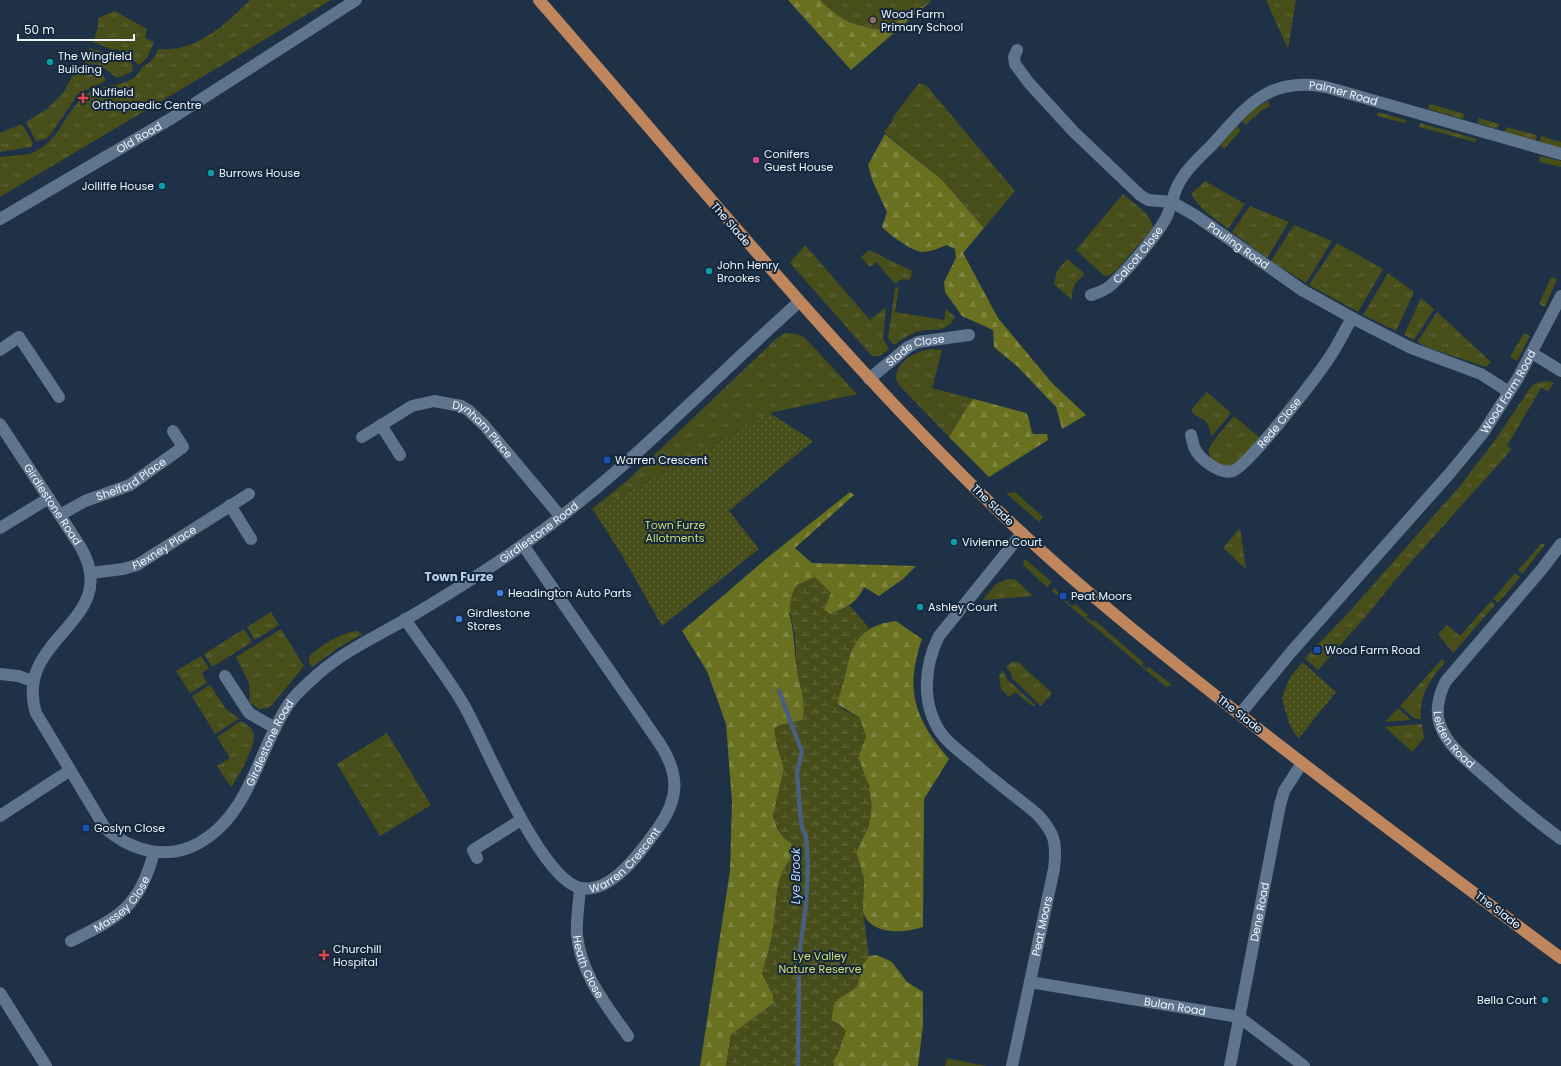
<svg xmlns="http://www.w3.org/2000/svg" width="1561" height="1066" viewBox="0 0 1561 1066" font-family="Poppins,sans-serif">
	<defs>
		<pattern id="grass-tufts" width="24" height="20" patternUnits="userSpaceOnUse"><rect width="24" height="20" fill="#484e1a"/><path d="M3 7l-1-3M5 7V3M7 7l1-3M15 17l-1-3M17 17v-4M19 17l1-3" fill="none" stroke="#63683c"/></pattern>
		<pattern id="forest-firs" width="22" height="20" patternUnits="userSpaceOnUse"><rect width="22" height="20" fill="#697120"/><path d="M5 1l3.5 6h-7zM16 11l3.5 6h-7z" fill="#7f8641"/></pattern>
		<pattern id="wetland-marsh" width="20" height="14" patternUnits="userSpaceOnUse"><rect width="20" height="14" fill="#484e1a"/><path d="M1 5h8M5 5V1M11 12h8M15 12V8" fill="none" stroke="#63683c"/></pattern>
		<pattern id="garden-dots" width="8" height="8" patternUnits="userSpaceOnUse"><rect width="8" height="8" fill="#484e1a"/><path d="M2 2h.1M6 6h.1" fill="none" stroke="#63683c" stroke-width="1.8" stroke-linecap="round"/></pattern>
	</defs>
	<rect width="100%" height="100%" fill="#1e3146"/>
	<path fill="url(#grass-tufts)" d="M250,0H331L0,197V157C12,155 25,157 36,151C61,139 65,110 86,95C101,84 121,87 135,77C137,75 139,72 141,69C150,60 152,64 158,49C195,53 225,25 250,0Z
		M820,0H931L883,30C854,26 841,21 820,0Z
		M1266,0H1296L1288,49Z
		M115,11L147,29L145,38L154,42L147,58L139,65C132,58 125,55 117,49L113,50L93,42L98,28V18Z
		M90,48L111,55L113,59C121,61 128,57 133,66L132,72L117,78L100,65L85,64L84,61Z
		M87,68C95,69 105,72 105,81L79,93L50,135L46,139L36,141L26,122L47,109L64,92L76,69Z
		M919,83L926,85L1015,191L984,228L942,180L884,132L893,120V117Z
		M1268,101L1270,106L1261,111L1245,125L1242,121L1255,108Z
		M1430,104L1465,114L1463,119L1428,109Z
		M1378,112L1406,120L1405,123L1377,116Z
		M1479,118L1499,124L1497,129L1478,123Z
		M1420,123L1477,139L1475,142L1419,127Z
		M22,124L33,143L31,147L0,152V133Z
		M1237,126L1241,130L1224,149L1220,145Z
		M1506,127L1537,135L1536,141L1504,133Z
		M1541,136L1561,142V148L1539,142Z
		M1540,156L1561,161V167L1539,162Z
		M1205,181L1245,204L1228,229C1219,221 1194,206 1192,193Z
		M1123,194C1133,203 1152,214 1153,228L1117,270L1110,275L1104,276L1076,250Z
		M1250,206L1289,222L1267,258L1232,232Z
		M1294,225L1332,241L1306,283L1271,261Z
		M1337,243L1383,269L1358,312L1309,285Z
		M805,245L870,320L886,307L883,339L889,349C884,353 879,358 872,356L790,263Z
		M869,250L912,271L910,280L902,279L895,284L876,262L870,267L861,257Z
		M1067,259L1085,274C1075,282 1071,288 1072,300L1054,284L1057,271Z
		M1388,273L1414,292L1396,331L1363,315Z
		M1551,277L1557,279L1545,307L1539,304Z
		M899,286L895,312L944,320L946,309L955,317C945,335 933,327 916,332C908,335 901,340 894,345L888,338L895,289Z
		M1421,298L1434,309L1414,340L1404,335Z
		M1437,312L1491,362L1486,367L1429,348L1417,342Z
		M785,333L797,334L804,337L857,394L770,413L605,504L595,513L592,509L628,480L776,339Z
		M1524,333L1530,336L1517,361L1510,357Z
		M931,349L942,350L932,388L974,399L969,404L949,437L899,385L896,379C897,360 915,352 931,349Z
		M1547,381L1554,383L1548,391L1541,388L1507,446L1512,449L1396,579L1368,614L1318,670L1305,658L1351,610L1459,487L1493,443L1531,387L1536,383Z
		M1207,392L1231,413L1211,437C1209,414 1198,422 1191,410Z
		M1234,416L1260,438C1254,445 1236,468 1225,466C1221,466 1215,461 1211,459L1208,450L1214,440Z
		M1015,492L1043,517L1039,522L1006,493Z
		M1240,528L1246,569L1223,548Z
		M1542,543L1545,545L1522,574L1518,570Z
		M1025,559L1052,582L1047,587L1024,566L1023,562Z
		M1515,573L1520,577L1498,603L1493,599Z
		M1007,579L1016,580L1033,596L983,600L996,584Z
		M1054,588L1059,593L1058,594L1072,606L1075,604L1088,615L1086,617L1092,622L1094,620L1144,663L1142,665L1147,669L1149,667L1172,685L1166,687L1052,591Z
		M1491,601L1495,605L1453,653L1438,634L1447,625L1460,636Z
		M271,612L279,625L255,640L247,627Z
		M244,629L252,642L212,667L204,654Z
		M281,629L304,666L272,705L267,708L259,709L250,703L249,683L236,657Z
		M357,631L362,634L338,648L312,667L309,662V657C319,646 342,632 357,631Z
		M201,656L209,668L202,673L207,683L190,693L176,671Z
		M1442,659L1445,662C1430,680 1419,695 1421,719H1415L1400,706Z
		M1012,662H1018L1052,693L1041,706L1012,678L1011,673L1006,667Z
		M1003,671L1008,680L1036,706L1031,705L1015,692L1009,697L1001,689L999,676Z
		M210,685L226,709L239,719L215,734L192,696Z
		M1398,708L1411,720L1385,722Z
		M241,721C246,724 251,727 253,732C258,744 238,777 231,787L217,766L230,758L217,737Z
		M1422,724L1424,738L1412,752L1385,727Z
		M387,733L431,805L380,836L337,764Z"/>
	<path fill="url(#forest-firs)" d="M788,0H820C841,21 854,26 883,30L932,0L851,70Z
		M885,134L942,180L984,228L963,253L998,318L1052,383L1086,415L1062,429L1056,407L1018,367L994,347L993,330L962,316L945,292L944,282L956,258L955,249L947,245C939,248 931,252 922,252C910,250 890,235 882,227L887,212L873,182L868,165Z
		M974,399L1026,413C1031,420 1029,427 1033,434H1047L1048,440L989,477L949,437L969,404Z
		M850,492L854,495L795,548L812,563L916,566L903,579L879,596L864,587C856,604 846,608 830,614L824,610L789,613C794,630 794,645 796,662C798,682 807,700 803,720L777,726L784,769L773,816L777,828L784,838L795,846L797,852C773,876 778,899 773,929C771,945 766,959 762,974L773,995L774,1003L731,1035L726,1066H700L730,871L732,802L726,724L707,671L682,631L767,558Z
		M896,621L922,639C904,691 915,719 949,759L924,799L923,927C905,933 871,936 863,912C860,902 865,889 864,879C862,870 858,861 856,852L869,825V786L858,758L866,736L859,717L837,704C839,693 844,682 846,671C852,640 863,625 896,621Z
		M877,955L892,962L907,982L923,992V1026L918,1066H834L833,1061L839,1051C836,1037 825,1011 838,999C842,994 851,991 857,987L863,964L869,956Z"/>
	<path fill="url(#wetland-marsh)" d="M815,577L831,593L824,610L830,614L850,606L869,628L861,635L852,648L837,704L842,709L859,717L866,736L858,758C867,780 876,801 869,824C866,833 860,843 856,852L864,879L863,913L869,956L863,964L857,987C839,1001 834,994 832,1020L841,1025L846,1031L839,1051L833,1061L834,1066H726L731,1035L774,1003L773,995L762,974C766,959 771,945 773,929C779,896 771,879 797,852L795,846L784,838L777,827L773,816L784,769L776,743L774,729L777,726L803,720C806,704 802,692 798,677C796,664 796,650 795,637C792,615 785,608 796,585Z"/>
	<path fill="url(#garden-dots)" d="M770,413L813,441L729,511L759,549L662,626L622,555L595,513L605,504Z
		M1302,662L1336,692L1299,738C1290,731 1285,710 1282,698L1289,679Z"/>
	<path fill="#484e1a" d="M947,1058L986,1066H945Z"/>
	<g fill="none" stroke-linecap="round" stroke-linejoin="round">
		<path stroke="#485f7e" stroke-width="4.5" d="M779,691L802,752L797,773L800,813L802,828L806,836L808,865L806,905L799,957L798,1066"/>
		<g stroke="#5f758d" stroke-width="12">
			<path id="s1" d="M1017,50L1014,57L1015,64L1029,83L1073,131L1140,195L1148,200L1172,202L1196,216L1302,290L1356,320L1411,348L1481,374L1509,392"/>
			<path id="s2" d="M0,219L172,118L356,0"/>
			<path id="s3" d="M1091,295C1097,293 1104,291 1110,286C1125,273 1159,233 1167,216C1171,206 1173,196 1177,187C1184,171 1200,157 1212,145C1247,106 1268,76 1326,87L1561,154"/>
			<path d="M0,350L19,337L59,397"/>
			<path d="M1532,353L1561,371"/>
			<path id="s4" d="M869,379L908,347L918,342L969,335"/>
			<path id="s5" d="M0,424L80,546C125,622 12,636 36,713L105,828C131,851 167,861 199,843C250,815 258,750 288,705C295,694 307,684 317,675C343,652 373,638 403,621C444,597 486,571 524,544C624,474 708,383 799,302"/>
			<path d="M381,425L400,455"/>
			<path id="s6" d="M1191,435C1192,439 1193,443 1194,447C1199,459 1220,475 1233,471C1249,465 1319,374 1331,355C1339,343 1345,330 1352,318"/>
			<path id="s7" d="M362,437L412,406L434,401L461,406L468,410L484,425L561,517"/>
			<path d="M230,505L251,539"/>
			<path id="s8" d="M60,515L85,501L130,485L183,447L173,431"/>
			<path d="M0,528L49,498"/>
			<path id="s9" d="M1561,544L1542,569L1446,681C1439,694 1435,711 1440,725C1448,747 1469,762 1486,777C1510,799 1535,820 1561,839"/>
			<path id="s10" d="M91,573L123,569L137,565L249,494"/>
			<path id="s11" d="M405,619C425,649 448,677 465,707C485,743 541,881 581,888C612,894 642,850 658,828C679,799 680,775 660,744L523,545"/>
			<path d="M0,674L18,676L33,681"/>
			<path d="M225,676L249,713L275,728"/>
			<path id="s12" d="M1240,714L1292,651L1450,473L1483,433L1518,378L1561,296"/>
			<path d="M0,816L69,771"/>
			<path d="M477,858L473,850L521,820"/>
			<path id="s13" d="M580,888C579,904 576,920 577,935C581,974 606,1005 628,1036"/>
			<path id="s14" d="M71,941C119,917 140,907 154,852"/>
			<path id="s15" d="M1030,982L1239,1017L1304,1066"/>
			<path d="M0,993L46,1066"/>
			<path id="s16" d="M1012,1066L1054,869C1057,843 1055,833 1037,814C1019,799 1000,785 982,770C969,758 951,747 941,733C921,704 924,666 939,636L1022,533"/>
			<path id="s17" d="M1230,1066L1280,805L1284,791L1302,763"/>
		</g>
		<path stroke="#bf865e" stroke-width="12" d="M539,0C685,167 824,339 982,495C1067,579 1162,654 1257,728C1357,806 1459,882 1561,958"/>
	</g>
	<circle fill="#8d6e63" stroke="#14273b" stroke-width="1.5" cx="873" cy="20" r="4"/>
	<g fill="#0f9aa8" stroke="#14273b" stroke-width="1.5">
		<circle cx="50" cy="62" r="4"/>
		<circle cx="211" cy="173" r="4"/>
		<circle cx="162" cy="186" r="4"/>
		<circle cx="709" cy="271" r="4"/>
		<circle cx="954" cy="542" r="4"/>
		<circle cx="920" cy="607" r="4"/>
		<circle cx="1545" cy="1000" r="4"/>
	</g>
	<g fill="#e0444e" stroke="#14273b" stroke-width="1.5">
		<path d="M81 92h4v4h4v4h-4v4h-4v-4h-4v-4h4z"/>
		<path d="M322 949h4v4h4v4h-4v4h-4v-4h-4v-4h4z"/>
	</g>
	<circle fill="#d1479c" stroke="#14273b" stroke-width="1.5" cx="756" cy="160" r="4"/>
	<g fill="#1a4fb4" stroke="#14273b" stroke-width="1.5">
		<rect x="603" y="456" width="8" height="8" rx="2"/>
		<rect x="1059" y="592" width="8" height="8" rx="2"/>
		<rect x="1313" y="646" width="8" height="8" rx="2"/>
		<rect x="82" y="824" width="8" height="8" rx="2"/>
	</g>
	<g fill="#3f7fe0" stroke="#14273b" stroke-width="1.5">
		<circle cx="500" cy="593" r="4"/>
		<circle cx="459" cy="619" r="4"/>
	</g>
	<g text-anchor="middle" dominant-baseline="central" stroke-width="4" stroke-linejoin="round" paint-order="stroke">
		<g font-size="11" fill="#eef5fd" stroke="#14273b" text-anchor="start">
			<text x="881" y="14">Wood Farm<tspan x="881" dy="13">Primary School</tspan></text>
			<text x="58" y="56">The Wingfield<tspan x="58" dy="13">Building</tspan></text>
			<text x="92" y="92">Nuffield<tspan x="92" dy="13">Orthopaedic Centre</tspan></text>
			<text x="764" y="154">Conifers<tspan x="764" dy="13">Guest House</tspan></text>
			<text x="219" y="173">Burrows House</text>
			<text x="154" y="186" text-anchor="end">Jolliffe House</text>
			<text x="717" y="265">John Henry<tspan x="717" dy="13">Brookes</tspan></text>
			<text x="615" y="460">Warren Crescent</text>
			<text x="962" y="542">Vivienne Court</text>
			<text x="508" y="593">Headington Auto Parts</text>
			<text x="1071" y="596">Peat Moors</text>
			<text x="928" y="607">Ashley Court</text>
			<text x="467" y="613">Girdlestone<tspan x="467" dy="13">Stores</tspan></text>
			<text x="1325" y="650">Wood Farm Road</text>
			<text x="94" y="828">Goslyn Close</text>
			<text x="333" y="949">Churchill<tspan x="333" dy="13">Hospital</tspan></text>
			<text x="1537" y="1000" text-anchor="end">Bella Court</text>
		</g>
		<g font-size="11" fill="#eef5fd" stroke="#14273b">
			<text stroke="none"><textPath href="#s3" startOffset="352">Palmer Road</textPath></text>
			<text stroke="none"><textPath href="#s2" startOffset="161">Old Road</textPath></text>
			<text transform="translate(731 224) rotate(49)">The Slade</text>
			<text stroke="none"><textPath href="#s1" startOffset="309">Pauling Road</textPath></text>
			<text stroke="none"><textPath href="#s3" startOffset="63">Calcot Close</textPath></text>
			<text stroke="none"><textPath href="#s4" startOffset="56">Slade Close</textPath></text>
			<text stroke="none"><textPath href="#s12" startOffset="420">Wood Farm Road</textPath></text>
			<text stroke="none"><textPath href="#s6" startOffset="128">Rede Close</textPath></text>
			<text stroke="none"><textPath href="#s7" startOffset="140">Dynham Place</textPath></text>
			<text stroke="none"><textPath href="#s8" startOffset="80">Shelford Place</textPath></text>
			<text stroke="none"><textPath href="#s5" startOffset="96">Girdlestone Road</textPath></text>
			<text transform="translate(993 505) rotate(44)">The Slade</text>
			<text stroke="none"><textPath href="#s5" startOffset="1041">Girdlestone Road</textPath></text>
			<text stroke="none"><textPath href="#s10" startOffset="79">Flexney Place</textPath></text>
			<text transform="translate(1240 714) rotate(38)">The Slade</text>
			<text stroke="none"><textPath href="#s9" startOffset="244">Leiden Road</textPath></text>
			<text stroke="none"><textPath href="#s5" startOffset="693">Girdlestone Road</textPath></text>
			<text stroke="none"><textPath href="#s11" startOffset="380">Warren Crescent</textPath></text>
			<text stroke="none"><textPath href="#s14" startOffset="64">Massey Close</textPath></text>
			<text transform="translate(1498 910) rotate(37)">The Slade</text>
			<text stroke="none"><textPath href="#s17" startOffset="157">Dene Road</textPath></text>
			<text stroke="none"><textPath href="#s16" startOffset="143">Peat Moors</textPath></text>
			<text stroke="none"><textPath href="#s13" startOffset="81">Heath Close</textPath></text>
			<text stroke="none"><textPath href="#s15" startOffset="147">Bulan Road</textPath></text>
		</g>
		<g font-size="11" fill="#d1de72" stroke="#14273b">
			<text x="675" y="525">Town Furze<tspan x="675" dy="13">Allotments</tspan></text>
			<text x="820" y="956">Lye Valley<tspan x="820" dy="13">Nature Reserve</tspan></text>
		</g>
		<g font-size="12" font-weight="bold" fill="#b7d0ea" stroke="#14273b">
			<text x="459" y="576">Town Furze</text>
		</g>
		<g font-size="12" font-style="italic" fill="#bcd5f6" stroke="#14273b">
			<text transform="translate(795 876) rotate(-90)">Lye Brook</text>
		</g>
	</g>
	<path d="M18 34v6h116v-6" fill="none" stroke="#eef5fd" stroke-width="2"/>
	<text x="24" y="34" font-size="12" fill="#eef5fd" stroke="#14273b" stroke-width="3" paint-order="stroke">50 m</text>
</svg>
